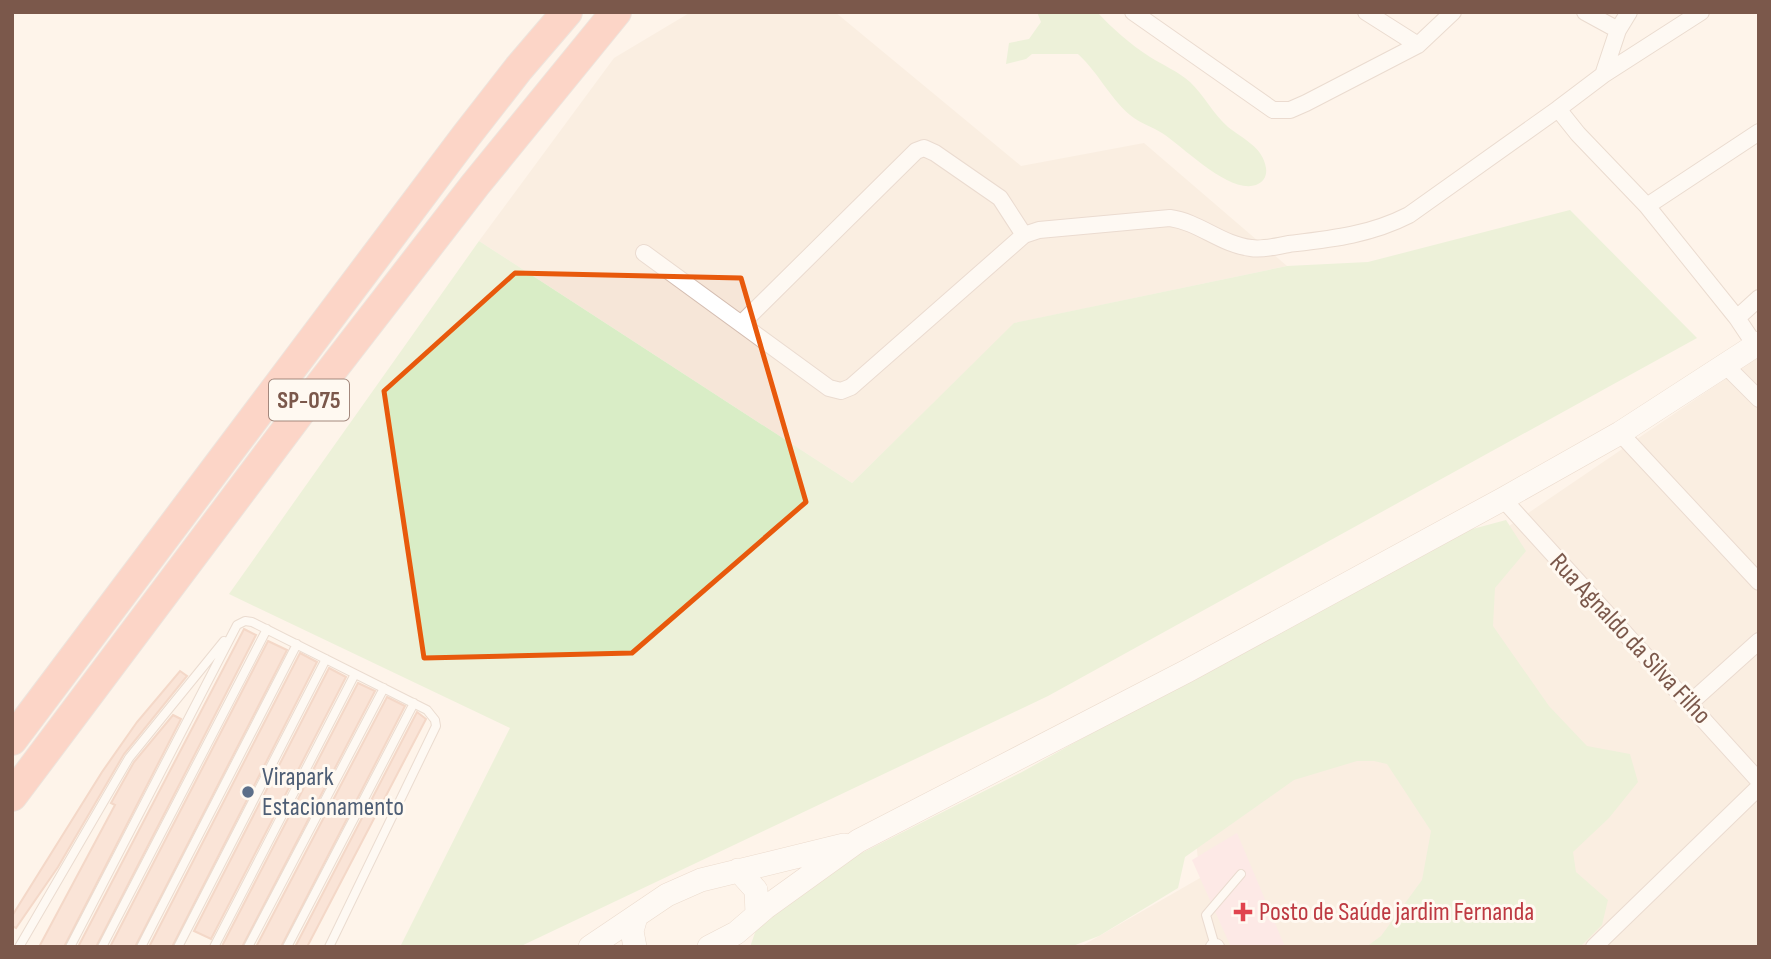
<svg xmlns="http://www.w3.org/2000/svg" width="1771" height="959" viewBox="0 0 1771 959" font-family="'Sofia Sans Condensed',sans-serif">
	<rect width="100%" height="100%" fill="#fef4ea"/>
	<path fill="#f6e6d8" d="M691,12H835L1021,166L1144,143L1287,266L1015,323L852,483L479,241L614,58Z
		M1759,356V947H1080L1200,878L1184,730L1324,652Z"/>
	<path fill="#fcdce3" d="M1237,833L1285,947H1231L1192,860Z"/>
	<path fill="#d9edc6" d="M1037,12H1097C1113,29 1130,44 1150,57C1163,65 1177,71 1190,82C1204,95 1213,114 1228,127C1243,139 1263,147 1266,168C1267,176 1264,182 1256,185C1229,194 1185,148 1162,133C1153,127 1142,124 1134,118C1111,101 1099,73 1078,54H1032L1026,59L1006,64L1009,43L1029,39L1041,22Z
		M1570,210L1697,338L1048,696L519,947H400L510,728L229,594L479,241L852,483L1014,323L1287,266L1368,262Z
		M1506,520L1526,551L1495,588L1493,626L1549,706L1587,746L1630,754L1638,782L1609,818L1573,852L1576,872L1608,900L1602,925L1580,947H1366L1381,936L1422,880L1431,831L1387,764L1374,761H1357L1294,780L1185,857L1178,888L1099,936L1070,947H750L757,927L832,868L1022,772L1443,537Z"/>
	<path fill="#f5d0c0" stroke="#e8b59f" stroke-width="2" d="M244,629L256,635L96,947H78Z
		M268,641L287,650L135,947H110Z
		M300,653L317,662L172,947H149Z
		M329,668L346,677L211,939L194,931Z
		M180,671L187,676L124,754L58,867L16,928L12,926V916L102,772L137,722Z
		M358,683L375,691L242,947L222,946Z
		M387,697L405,706L281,947H256Z
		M417,712L426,719L307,947H295Z
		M173,715L181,719L64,947H39L115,805L111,803L134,762Z"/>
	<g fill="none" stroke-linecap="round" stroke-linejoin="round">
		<defs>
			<path id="lane" d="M1215,946L1206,915L1241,874
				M19,947L129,758L224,641
				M70,947L237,625L245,621L252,622L427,710L435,720L436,726L329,947
				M102,947L267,629
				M141,947L297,644
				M178,947L326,659
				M214,947L355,674
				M248,947L384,688
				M287,947L414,703"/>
			<path id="street" d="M1133,12L1273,110H1290L1306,103L1418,45L1453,12
				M1366,12L1418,45
				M1585,12L1618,30
				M1603,75L1618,30L1629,12
				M1558,109L1578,134L1647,206L1737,318
				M1647,206L1759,132
				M644,253L829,388L841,391L851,387L1024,235L1039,230L1170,218C1199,222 1222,245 1251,248C1263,250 1277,246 1289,244C1331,239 1370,235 1409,215L1558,109L1603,75L1701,12
				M741,324L916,151L924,148L935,153L1000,198L1024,235
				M1755,345L1737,318L1759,298
				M1725,365L1759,399
				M1620,433L1759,582
				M1503,499L1759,781
				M1690,703L1759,641
				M1214,947H1216
				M1594,947L1759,787"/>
			<path id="secondary" d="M738,870L756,890L757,914
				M590,947L667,895L701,880L844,845
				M635,947L632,931L636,917
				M709,947L736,933L765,908L858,841L1187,671L1503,499L1620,433L1759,343"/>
			<path id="highway" d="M12,740L466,136L519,68L567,12
				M12,796L315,392L475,185L616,12"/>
		</defs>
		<use href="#lane" stroke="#d4bdb1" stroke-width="10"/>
		<use href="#street" stroke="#d4bdb1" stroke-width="18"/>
		<use href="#secondary" stroke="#d7bdad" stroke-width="24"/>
		<use href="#highway" stroke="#dad0cd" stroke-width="32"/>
		<use href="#lane" stroke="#fff" stroke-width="8"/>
		<use href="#street" stroke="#fff" stroke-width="16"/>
		<use href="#secondary" stroke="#fff" stroke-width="23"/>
		<use href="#highway" stroke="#faaf9e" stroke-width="30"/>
	</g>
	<path d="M0 0H1771V959H0ZM515,273L741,278L806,502L632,653L424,658L384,391Z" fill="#fef4ea" fill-opacity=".55" fill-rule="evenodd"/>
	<path fill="none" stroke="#e8590c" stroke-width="5" stroke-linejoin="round" d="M515,273L741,278L806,502L632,653L424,658L384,391Z"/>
	<circle fill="#5c6f8a" stroke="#fff9f1" stroke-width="2.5" cx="248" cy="792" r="7"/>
	<path fill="#e0444e" stroke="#fff9f1" stroke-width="2.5" d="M1239.5 901.5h7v7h7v7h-7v7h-7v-7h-7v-7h7z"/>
	<g text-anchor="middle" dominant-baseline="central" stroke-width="6" stroke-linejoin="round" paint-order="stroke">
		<rect fill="#fff9f1" stroke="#a3887d" stroke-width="2" x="269" y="379.5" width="80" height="41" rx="5"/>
		<g font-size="24" font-weight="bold" fill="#7b584b">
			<text x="309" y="400">SP-075</text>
		</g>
		<g font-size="26" fill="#7b584b" stroke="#fff9f1">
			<text transform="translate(1630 639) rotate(47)">Rua Agnaldo da Silva Filho</text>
		</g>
		<g font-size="26" fill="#4e5e75" stroke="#fff9f1" text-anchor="start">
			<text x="262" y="777">Virapark<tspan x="262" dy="30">Estacionamento</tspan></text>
		</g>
		<g font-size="26" fill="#be3a42" stroke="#fff9f1" text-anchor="start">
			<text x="1259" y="912">Posto de Saúde jardim Fernanda</text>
		</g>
	</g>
	<rect width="1771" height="959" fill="none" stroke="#7b584b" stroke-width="28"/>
</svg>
